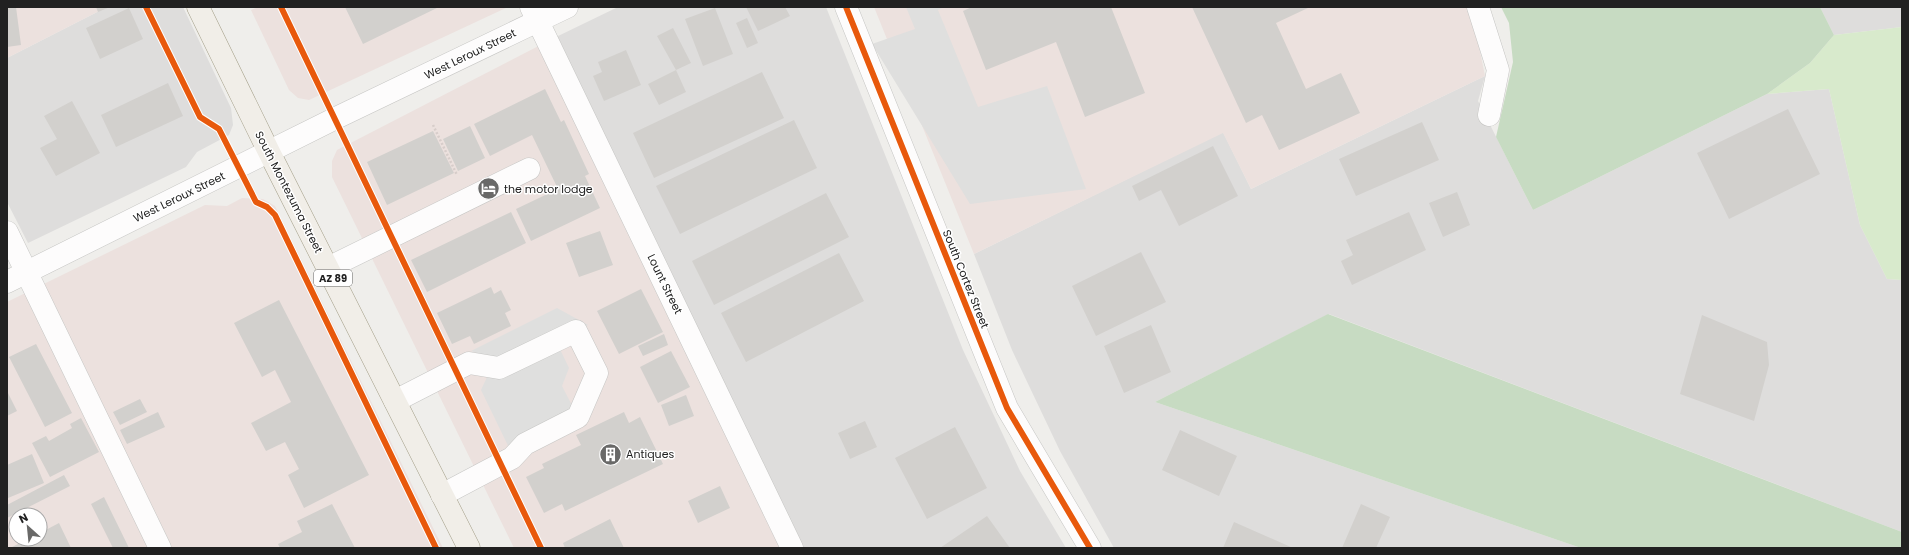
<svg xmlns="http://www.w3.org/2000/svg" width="1909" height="555" viewBox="0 0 1909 555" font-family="Poppins,sans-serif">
	<rect width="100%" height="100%" fill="#efeeeb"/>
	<path fill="#dedddc" d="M107,7H183L231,108L233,125L229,135L197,152L186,167L28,243L7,202V58Z
		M618,7H826L963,350L1020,471L1066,548H799L554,38Z
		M1820,7H1902V27L1834,35Z
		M1485,76L1478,101L1533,210L1767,94L1829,89L1860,225L1887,279L1902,280V532L1329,314L1155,402L1581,548H1114L1060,451L1012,350L974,254L1223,132L1251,189Z"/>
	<path fill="#ece1de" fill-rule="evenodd" d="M7,7H107L7,58Z
		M258,7H508L309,100L298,98L289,90L251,10Z
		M874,7H1468L1473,17L1485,76L1251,189L1223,133L974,254Z
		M554,38L799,548H514L332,177V161L337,150Z
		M242,198L263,199L275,206L443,548H7V302L205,205L227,206ZM16,515H40V539H16Z"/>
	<path fill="#d8eacc" d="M1902,27V280L1887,279L1860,225L1829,89L1767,94L1810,63L1834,35Z"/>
	<path fill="#c7dbc2" d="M1501,7H1820L1834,35L1810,63L1767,94L1533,210L1496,137L1513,62L1509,23Z
		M1328,314L1902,532V548H1581L1155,402Z"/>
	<path fill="#dfdfde" d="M906,7H944L938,10L978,107L1047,86L1086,189L970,204L872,44L915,29Z
		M557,308L588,325L556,341L569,368L562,386L578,417L513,456L481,390L495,360L471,351Z"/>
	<path fill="#d2d0cd" d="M7,7H16L21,45L7,47Z
		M96,7H110L98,12Z
		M345,7H439L363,44Z
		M746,7H785L790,16L758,31Z
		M972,7H1111L1145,93L1085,117L1056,42L986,70L963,11Z
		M1192,7H1310L1276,23L1306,89L1341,73L1360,113L1279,150L1262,115L1246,123Z
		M129,8L143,39L100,59L86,28Z
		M715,8L733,54L703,66L685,19Z
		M747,18L758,43L747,48L736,23Z
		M673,28L691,63L676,70L657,36Z
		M626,50L641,85L604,101L593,76L602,72L598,62Z
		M676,70L686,92L659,105L648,84Z
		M762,72L784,118L654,178L633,133Z
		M168,83L183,116L116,147L101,115Z
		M545,89L561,122L564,120L589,174L558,189L532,135L490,156L474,124Z
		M72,101L100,153L56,176L40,148L57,139L44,116Z
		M1788,109L1820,174L1729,219L1697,153Z
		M794,120L817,168L680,234L656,186Z
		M1422,122L1439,160L1356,196L1339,159Z
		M470,126L485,158L458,171L443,139Z
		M433,131L454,173L387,205L367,162Z
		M1213,146L1238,196L1179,226L1161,190L1139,201L1132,186Z
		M585,176L600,208L531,241L516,209Z
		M1457,192L1470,225L1443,237L1429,203Z
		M826,193L849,237L714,305L692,261Z
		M511,212L526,243L427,292L411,260Z
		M1409,212L1426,250L1352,285L1341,261L1353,255L1346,240Z
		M600,231L613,265L579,277L566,243Z
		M1141,252L1166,302L1096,336L1072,286Z
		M839,253L864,301L746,362L721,313Z
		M491,287L494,294L501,290L511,310L505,313L511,326L474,344L470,336L452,344L437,313Z
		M641,289L663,332L619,354L597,311Z
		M279,300L369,475L304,508L288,475L299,469L285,442L266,451L251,423L291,402L275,370L262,377L234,323Z
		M1702,315L1767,342L1769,365L1754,421L1680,394Z
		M1151,325L1171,372L1124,393L1104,346Z
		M664,334L668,345L643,356L638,346Z
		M36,344L72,413L45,427L9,357Z
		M671,351L690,387L658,403L640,367Z
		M7,391L17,411L7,416Z
		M686,395L694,416L669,426L661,405Z
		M140,399L147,412L120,425L113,412Z
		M158,412L165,427L127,444L120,430Z
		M624,412L629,423L640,417L663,464L565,511L562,504L544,513L526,477L544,468L542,464L581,445L576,435Z
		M81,418L99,452L50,477L32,443L46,436L49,441L72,428L70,424Z
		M865,421L877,447L850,459L838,433Z
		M955,427L987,488L927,519L895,458Z
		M1180,430L1237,456L1219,496L1162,470Z
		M32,454L44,483L8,498L7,465Z
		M64,475L70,486L7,518V505Z
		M720,486L730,508L698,523L688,501Z
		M104,497L129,548H113L91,504Z
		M332,504L355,548H280L278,544L302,532L297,521Z
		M1361,504L1390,517L1376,548H1342Z
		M987,516L1010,548H940Z
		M610,519L624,548H565L563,543Z
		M1234,522L1293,548H1223Z
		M59,523L71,548H10L28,539H40V533Z"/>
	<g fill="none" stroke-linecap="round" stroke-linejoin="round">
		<defs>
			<path id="minor" d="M531,7L792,548
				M846,7L1007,408L1090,548
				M1478,7L1498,70L1489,115
				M7,232L160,548
				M328,268L529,169
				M7,282L336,118L567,7
				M395,401L469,363L499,368L576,331L597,373L578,417L525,444L512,458L442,495"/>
			<path id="major" d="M198,7L269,152L469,548"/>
		</defs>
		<use href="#minor" stroke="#c6c6c4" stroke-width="23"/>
		<use href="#major" stroke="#a49f89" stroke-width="23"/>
		<path stroke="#d7cdca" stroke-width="2.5" stroke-dasharray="2 2" stroke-linecap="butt" d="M433,125L457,175"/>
		<use href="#minor" stroke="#fdfcfc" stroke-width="22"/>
		<use href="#major" stroke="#f1eee8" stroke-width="22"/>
		<defs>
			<path id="cycleway" d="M146,7L200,117L219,129L256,202L267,207L275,215L436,548
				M281,7L541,548
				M846,7L1007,408L1090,548"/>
		</defs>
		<use href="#cycleway" stroke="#fff" stroke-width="8"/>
		<use href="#cycleway" stroke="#e8590c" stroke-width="6"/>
	</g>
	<defs>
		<symbol id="hotel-disc" viewBox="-11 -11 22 22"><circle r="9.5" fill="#696968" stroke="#fff"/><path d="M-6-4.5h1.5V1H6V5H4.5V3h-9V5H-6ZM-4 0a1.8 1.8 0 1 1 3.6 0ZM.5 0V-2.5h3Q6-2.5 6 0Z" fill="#fff"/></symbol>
		<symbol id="building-disc" viewBox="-11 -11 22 22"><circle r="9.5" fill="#696968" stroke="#fff"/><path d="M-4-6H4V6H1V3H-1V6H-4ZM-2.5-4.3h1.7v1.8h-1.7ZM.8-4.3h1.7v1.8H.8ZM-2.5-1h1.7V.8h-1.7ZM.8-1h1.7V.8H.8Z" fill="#fff"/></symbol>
	</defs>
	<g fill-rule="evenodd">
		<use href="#hotel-disc" x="476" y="176" width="25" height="25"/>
		<use href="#building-disc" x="598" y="442" width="25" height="25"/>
	</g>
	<g text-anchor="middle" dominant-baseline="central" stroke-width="3" stroke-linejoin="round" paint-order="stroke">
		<rect fill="#fff" stroke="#646464" stroke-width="1" x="314" y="270" width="38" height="16" rx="3"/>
		<g font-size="10" font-weight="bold" fill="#212121">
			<text x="333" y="278">AZ 89</text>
		</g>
		<g font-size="11" fill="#212121" stroke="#fff">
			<text transform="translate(470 54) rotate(-26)">West Leroux Street</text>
			<text transform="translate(289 192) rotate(63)">South Montezuma Street</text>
			<text transform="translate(179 197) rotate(-26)">West Leroux Street</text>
			<text transform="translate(966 279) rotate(68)">South Cortez Street</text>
			<text transform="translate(665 284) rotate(64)">Lount Street</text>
		</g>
		<g font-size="11" fill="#212121" stroke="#fff" text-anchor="start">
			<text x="504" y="189">the motor lodge</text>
			<text x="626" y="454">Antiques</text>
		</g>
	</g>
	<rect width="1909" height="555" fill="none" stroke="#212121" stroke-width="16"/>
	<g transform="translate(28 527) rotate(333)"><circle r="19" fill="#ffffff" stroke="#a6a6a6"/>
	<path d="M0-3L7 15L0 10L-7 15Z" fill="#696968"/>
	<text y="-6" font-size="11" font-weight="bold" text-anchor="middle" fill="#212121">N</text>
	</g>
</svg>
